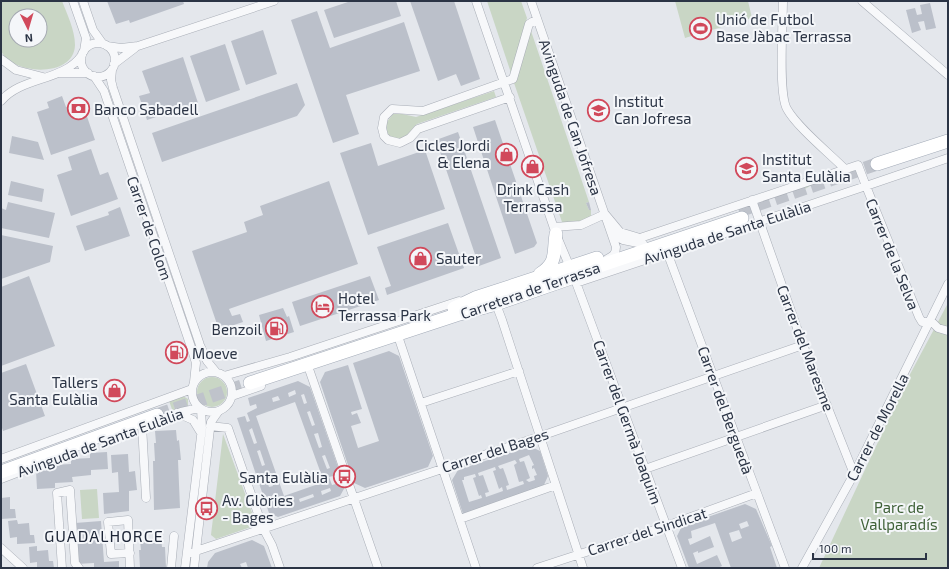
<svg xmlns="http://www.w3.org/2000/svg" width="949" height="569" viewBox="0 0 949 569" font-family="'Exo 2',sans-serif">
	<rect width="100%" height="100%" fill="#e4e7ec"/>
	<path fill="#c9d6c5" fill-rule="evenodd" d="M1,1H62C67,14 75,30 75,45C74,80 8,74 1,50C0,40 1,13 1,1ZM16,16H40V40H16Z
		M487,1H521L527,18L511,73Z
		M675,1H748L752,18L685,38Z
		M530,28L589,202L586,203L589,210H591V216C582,222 573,223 562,222L514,83Z
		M494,91L496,97L417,124C408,132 401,149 387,133L386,123L393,114H402L416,117Z
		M844,173L820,186L819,181L796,194L794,188Z
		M948,303V568H819L908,378Z
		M197 392a15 15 0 1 1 30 0a15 15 0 1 1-30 0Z
		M183,396L188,399V406L173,412L169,401Z
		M223,434L254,518L251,527L216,539L211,535Z
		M97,489L99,518L82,519L80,490Z"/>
	<path fill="#bbc0ca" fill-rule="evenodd" d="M107,1H183L184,4L130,23L129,20L116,24Z
		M351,1H396L401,16L334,38L324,10Z
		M410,1H454L480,79L461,86L456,74L438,81Z
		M930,3L936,28L926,30L924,21L918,22L921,30L912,33L906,10L915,8L917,15L922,14L920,5Z
		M317,11L330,48L404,22L420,71L346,95L359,134L333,143L291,20Z
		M263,30L277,74L246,85L231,41Z
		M225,44L240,90L206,102L190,56Z
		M183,57L198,103L147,120L139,96L150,93L142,71Z
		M297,83L305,105L297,116L162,162L152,133Z
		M62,96L66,107L82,102L95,140L51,155L37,112L49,108L47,102Z
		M495,120L537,243L534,247L515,254L473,127Z
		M458,132L501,258L479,266L436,140Z
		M12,136L38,142L44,160L9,153Z
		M371,143L378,166L425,150L445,209L368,235L340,153Z
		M91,149L100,175L108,172L118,199L71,216L57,175L72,170L68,157Z
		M11,181L44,189L42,202L8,195Z
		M329,181L358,264L229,309L232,316L240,314L243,322L219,330L192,251L247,232L244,222L263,215L260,206Z
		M8,202L55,213L49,238L1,228V208L6,210Z
		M589,202L591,210H589L586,203Z
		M120,207L130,236L85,251L76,226L109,215L108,212Z
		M448,223L464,268L387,295L385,288L391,286L377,247Z
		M1,235L53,246L50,262L1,279Z
		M29,276L55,346L1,366V287Z
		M370,276L379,300L300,326L292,302Z
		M283,308L287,317L289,316L294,332L266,341L259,315Z
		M389,351L399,356L433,456L428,467L365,488L354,483L320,382L325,372L348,365L362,409L351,412L352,415L357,413L361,423L351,426L358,448L379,441L353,363Z
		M26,364L45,416L3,431L1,425V373Z
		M298,381L310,387L345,487L340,496L278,517L269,513L237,418L245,416L247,422L250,421L247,413L257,408L256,404L250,406L248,398ZM295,390L296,394L289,397L288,393ZM304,394L307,403L304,404L301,395ZM278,396L280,400L273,402L272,398ZM295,402L324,482L284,496L256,416ZM310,411L315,425L312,426L307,412ZM252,428L257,443L254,444L249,430ZM318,433L322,447L319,448L314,434ZM260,450L265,465L262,466L257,451ZM325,455L330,468L327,469L322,456ZM268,472L273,486L269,487L264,473ZM333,476L336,484L332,485L329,477ZM330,488L331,491L322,495L321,491ZM275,494L279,504L275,505L272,495ZM313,494L314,497L300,502L299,499ZM291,501L292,505L283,508L282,504Z
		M176,430L177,441L179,440L181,460H178L180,508L154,510L153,461H155L154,443H156L155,431Z
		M530,446L540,451L548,476L543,487L463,514L452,480L458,470ZM529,455L534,465L532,466V469L534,468L537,475L534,476L535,480L529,482L526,480L530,478L524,461L520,462L519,459ZM515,460L517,463L514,465L519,482L523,481L524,484L507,490L506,486L509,485L506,476L503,468L500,469L498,466ZM495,467L496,470L493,471L499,489L502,487L503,491L486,497L485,493L489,492L483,475L479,476L478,473ZM475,474L476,477L473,478L479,496L481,495L482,498L469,502L462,480H464V477Z
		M107,452L108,469L91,470V475L72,477L73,482L55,483V488L37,489L36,471L54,470L53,465L71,464V459L90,458V453Z
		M128,454L129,472L135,471L137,490L129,491V511L104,514L103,493L119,492L118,472L112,473L111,455Z
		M10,497V509H15L16,518L1,519V498Z
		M745,504L756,509L772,546L770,547L777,568H731L715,523L691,531L692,538L688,539L690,545L710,536L714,547L698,553V551L693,553L697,564L717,555L722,566L717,568H689L677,536L682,526ZM747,521L749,526L741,529L739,524ZM739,530L742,538L732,542L729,533Z
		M17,520L18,524L29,523L30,535H34L35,543L17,544V537L10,538L8,521Z
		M101,521L104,562L119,561V568H94V563L77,564L75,523Z
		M161,538L162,547H165L166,568H140L139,550H141L140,540Z
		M252,540L264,546L272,568H248L246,562L240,564L242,568H207L208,562L215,553Z
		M37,546V551L48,550L49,561H53L54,568H37V562L30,563L29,547Z"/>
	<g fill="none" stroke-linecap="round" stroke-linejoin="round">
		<path stroke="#bfc3cb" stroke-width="13" stroke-dasharray="13 6" stroke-linecap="butt" d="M739,211L877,164
			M157,415L250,383"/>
		<defs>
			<path id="street" d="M73,1L86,38L84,51
				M83,1L93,30L103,44
				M476,1L556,234L574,277L682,568
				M531,1L616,247C616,254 613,256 607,259
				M783,1C783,22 778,94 787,109C797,127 829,153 845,169
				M862,1L948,75
				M81 60a17 17 0 1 1 34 0a17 17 0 1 1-34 0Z
				M107,46L121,48L138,46L274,1
				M1,59L16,70L43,77
				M114,64L135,48
				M112,70L111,80L113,88L200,345L207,361L216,372
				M60,73H88
				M94,76L104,91L193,353L196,363L194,382
				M510,97L418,129L410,138L400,143L388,140L384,136L382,128L384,117L392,109L423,111L513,79L529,24L537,19
				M1,101C22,76 63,82 82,55
				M752,200L803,345L854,474
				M554,227L581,225L605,214
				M612,234L623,240L643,244
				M667,252L785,568
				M576,283L866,186L858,165L640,238L620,232L605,214
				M493,306L496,304L502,320L583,568
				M930,320L938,328L948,331
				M929,322H922L919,317L866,186L948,158
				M399,339L476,568
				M309,369L378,568
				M192 392a20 20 0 1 1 40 0a20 20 0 1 1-40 0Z
				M224,376L290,357L459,301
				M232,396L261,386
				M421,403L519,371
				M177,413L193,420L201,433
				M153,422L181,412L199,408
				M142,425L146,498
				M210,426L228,428L263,528L272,545L280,568
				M1,459L192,389
				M645,469L827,405
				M1,479L32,467
				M460,519L556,485
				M1,548L23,568
				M130,553L111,554L108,522L128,520L130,568
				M187,554L541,436L803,345
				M62,568L57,493L70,490L75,563L79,568
				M171,568L174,536
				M185,568L202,428L201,409
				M194,568L210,429L211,422L218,412
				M537,568L666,526L757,493
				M802,568L854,474L948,284"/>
			<path id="primary" d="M877,164L948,141
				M540,274C558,262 553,253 556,234
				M454,308L475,298L597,258
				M250,383L456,315L496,304L574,277L584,271L742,218
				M1,472L157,415"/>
		</defs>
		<use href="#street" stroke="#a9aeb7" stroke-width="9"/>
		<use href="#primary" stroke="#a3abb8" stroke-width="14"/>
		<use href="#street" stroke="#f7f8fa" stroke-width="8"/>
		<use href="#primary" stroke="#fff" stroke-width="13"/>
	</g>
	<defs>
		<symbol id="stadium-ring" viewBox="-11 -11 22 22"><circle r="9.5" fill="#f4f6f9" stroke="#d1495b" stroke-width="1.5"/><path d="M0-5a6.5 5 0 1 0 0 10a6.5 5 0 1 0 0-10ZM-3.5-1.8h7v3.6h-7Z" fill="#d1495b"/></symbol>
		<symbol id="bank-ring" viewBox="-11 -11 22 22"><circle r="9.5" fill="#f4f6f9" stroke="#d1495b" stroke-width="1.5"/><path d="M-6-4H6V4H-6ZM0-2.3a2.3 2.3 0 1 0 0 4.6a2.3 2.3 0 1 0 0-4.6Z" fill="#d1495b"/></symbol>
		<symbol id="school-ring" viewBox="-11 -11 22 22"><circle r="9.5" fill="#f4f6f9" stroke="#d1495b" stroke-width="1.5"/><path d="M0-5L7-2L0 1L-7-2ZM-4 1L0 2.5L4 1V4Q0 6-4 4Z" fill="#d1495b"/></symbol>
		<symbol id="shop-ring" viewBox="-11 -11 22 22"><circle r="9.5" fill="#f4f6f9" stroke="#d1495b" stroke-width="1.5"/><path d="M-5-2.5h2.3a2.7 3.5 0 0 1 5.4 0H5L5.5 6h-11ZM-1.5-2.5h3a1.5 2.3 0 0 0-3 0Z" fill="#d1495b"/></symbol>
		<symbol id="hotel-ring" viewBox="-11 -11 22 22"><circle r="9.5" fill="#f4f6f9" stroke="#d1495b" stroke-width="1.5"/><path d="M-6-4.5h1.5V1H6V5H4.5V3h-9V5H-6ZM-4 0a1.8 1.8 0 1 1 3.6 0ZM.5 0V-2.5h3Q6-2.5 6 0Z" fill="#d1495b"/></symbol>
		<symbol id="fuel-ring" viewBox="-11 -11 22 22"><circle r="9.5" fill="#f4f6f9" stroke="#d1495b" stroke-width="1.5"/><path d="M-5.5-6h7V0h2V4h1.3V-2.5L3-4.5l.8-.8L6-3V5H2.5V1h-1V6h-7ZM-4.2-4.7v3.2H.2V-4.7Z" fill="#d1495b"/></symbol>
		<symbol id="bus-ring" viewBox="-11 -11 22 22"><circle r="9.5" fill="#f4f6f9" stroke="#d1495b" stroke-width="1.5"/><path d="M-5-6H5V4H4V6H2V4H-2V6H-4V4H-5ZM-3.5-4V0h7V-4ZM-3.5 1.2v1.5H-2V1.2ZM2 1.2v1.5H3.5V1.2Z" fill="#d1495b"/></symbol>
	</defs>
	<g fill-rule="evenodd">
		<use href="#stadium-ring" x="688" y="16" width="25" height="25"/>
		<use href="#bank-ring" x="66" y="96" width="25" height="25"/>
		<use href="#school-ring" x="586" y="98" width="25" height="25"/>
		<use href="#shop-ring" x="494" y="142" width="25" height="25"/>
		<use href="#shop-ring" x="520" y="154" width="25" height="25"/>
		<use href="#school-ring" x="734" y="156" width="25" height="25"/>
		<use href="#shop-ring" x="408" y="246" width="25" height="25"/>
		<use href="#hotel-ring" x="310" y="294" width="25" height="25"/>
		<use href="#fuel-ring" x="264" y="316" width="25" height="25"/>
		<use href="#fuel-ring" x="164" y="340" width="25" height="25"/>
		<use href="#shop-ring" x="102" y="378" width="25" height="25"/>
		<use href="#bus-ring" x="332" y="464" width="25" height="25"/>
		<use href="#bus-ring" x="194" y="496" width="25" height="25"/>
	</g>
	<g text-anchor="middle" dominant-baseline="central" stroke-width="4" stroke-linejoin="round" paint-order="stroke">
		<g font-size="15" fill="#2b3445" stroke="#f4f6f9" text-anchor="start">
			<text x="716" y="19">Unió de Futbol<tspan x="716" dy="17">Base Jàbac Terrassa</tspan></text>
			<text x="614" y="101">Institut<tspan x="614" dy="17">Can Jofresa</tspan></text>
			<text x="94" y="109">Banco Sabadell</text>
			<text x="490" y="145" text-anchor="end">Cicles Jordi<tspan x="490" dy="17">&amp; Elena</tspan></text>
			<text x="762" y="159">Institut<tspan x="762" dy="17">Santa Eulàlia</tspan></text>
			<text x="533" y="189" text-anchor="middle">Drink Cash<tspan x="533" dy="17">Terrassa</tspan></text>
			<text x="436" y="258">Sauter</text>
			<text x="338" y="298">Hotel<tspan x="338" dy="17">Terrassa Park</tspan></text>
			<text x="262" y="329" text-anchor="end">Benzoil</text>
			<text x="192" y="353">Moeve</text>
			<text x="98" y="382" text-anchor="end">Tallers<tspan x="98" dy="17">Santa Eulàlia</tspan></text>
			<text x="328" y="477" text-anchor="end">Santa Eulàlia</text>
			<text x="222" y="500">Av. Glòries<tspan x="222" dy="17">- Bages</tspan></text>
		</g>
		<g font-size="15" fill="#2b3445" stroke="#f4f6f9">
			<text transform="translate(571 117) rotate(71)">Avinguda de Can Jofresa</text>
			<text transform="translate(150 228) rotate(71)">Carrer de Colom</text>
			<text transform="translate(727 232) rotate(-18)">Avinguda de Santa Eulàlia</text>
			<text transform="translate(893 254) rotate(68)">Carrer de la Selva</text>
			<text transform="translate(530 290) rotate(-19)">Carretera de Terrassa</text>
			<text transform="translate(806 348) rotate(69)">Carrer del Maresme</text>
			<text transform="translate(726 410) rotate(70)">Carrer del Berguedà</text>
			<text transform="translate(628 422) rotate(70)">Carrer del Germà Joaquim</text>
			<text transform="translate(877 427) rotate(-63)">Carrer de Morella</text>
			<text transform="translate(100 442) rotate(-20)">Avinguda de Santa Eulàlia</text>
			<text transform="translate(495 450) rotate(-18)">Carrer del Bages</text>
			<text transform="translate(647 531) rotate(-18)">Carrer del Sindicat</text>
		</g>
		<g font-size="15" fill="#3f6138" stroke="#f4f6f9">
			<text x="899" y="507">Parc de<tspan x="899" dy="17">Vallparadís</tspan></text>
		</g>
		<g font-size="16" letter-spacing="1" fill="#1d2536" stroke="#f4f6f9">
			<text x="104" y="535">GUADALHORCE</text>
		</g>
	</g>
	<rect width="949" height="569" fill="none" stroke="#2b3445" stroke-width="4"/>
	<g transform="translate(28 28) rotate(175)"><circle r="19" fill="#f4f6f9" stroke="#a4a8b1"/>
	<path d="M0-3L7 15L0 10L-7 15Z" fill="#d1495b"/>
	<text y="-6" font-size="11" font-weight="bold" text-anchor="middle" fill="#2b3445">N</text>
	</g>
	<path d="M813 553v6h113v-6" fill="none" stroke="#2b3445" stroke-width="2"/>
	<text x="819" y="553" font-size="12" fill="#2b3445" stroke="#f4f6f9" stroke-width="3" paint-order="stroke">100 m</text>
</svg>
